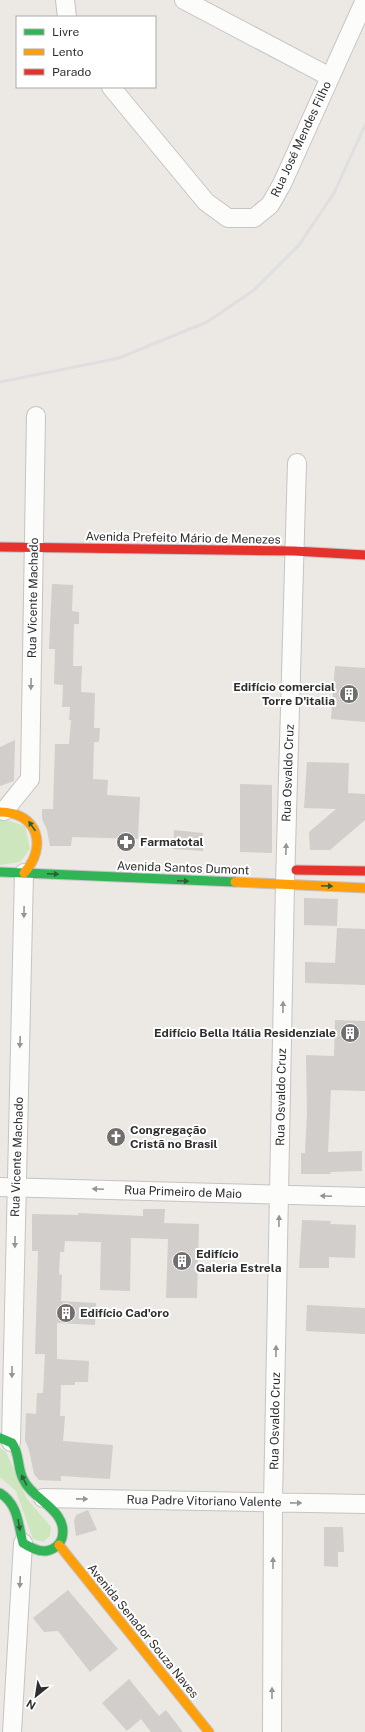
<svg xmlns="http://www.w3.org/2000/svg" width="365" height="1732" viewBox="0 0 365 1732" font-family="'Public Sans',sans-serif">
	<rect width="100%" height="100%" fill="#ece8e4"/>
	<path fill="#cee6be" d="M0,818L25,826L30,849L20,862L0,865Z
		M0,1448L6,1452L27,1499L51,1527L50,1536L43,1542L33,1539L16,1491L0,1477Z"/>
	<path fill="#d1cecb" d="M52,584L73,585L72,611L79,612V624H74L73,666H82L81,692L95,693L94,728H100L99,742H94L93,779L108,780L107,795L140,797L138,839L72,837L71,846H50L47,830L42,819V809H53L55,744H69L71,720H69L70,707H62L63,685L54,684L55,649H49Z
		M335,666L365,668V722L331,719Z
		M15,740L14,781L0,786V747Z
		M307,762L349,763L348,793L365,794V820L330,850H310L309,832L336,809L304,808Z
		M240,784L272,785V853L240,852Z
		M174,830L203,833V851L173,849Z
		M304,898L338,899L337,926L304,925Z
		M337,928L365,929V985L305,983V962L335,963Z
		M335,1020L365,1021V1091L331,1090L328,1152L362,1151V1171L330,1172L331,1174H301V1153H305L307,1113L306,1055L334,1056Z
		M143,1209H165L164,1223L199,1224L197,1298H166L168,1239L131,1238L130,1291L100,1290L101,1242L65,1241L64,1252H60L59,1274L62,1275L61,1301L96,1303L95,1325L57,1323V1359L89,1361L88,1382H75V1385H61L60,1416H65L63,1441L113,1445L110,1479L61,1476V1481L39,1480L34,1474L29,1450L25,1440L26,1413L36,1414L37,1393H43L45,1354H35L38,1251H32V1214L78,1215V1213L143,1216Z
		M302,1220L331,1221L330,1224L356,1225L355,1258L329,1257V1268H299Z
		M307,1305L365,1308V1334L306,1331Z
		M88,1510L97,1530L76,1536L74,1521L76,1515Z
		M324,1527H343L344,1552H338V1567L324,1566Z
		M68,1590L118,1649L90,1672L58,1631L44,1632L33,1618Z
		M129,1679L159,1716L166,1710L183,1732H151L141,1719L127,1731L102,1703Z"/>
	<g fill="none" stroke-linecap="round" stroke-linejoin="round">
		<defs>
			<path id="street" d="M65,0L67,17
				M184,0L330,77
				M111,87L206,202L228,218H254L270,205L282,184L365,0
				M4,811L30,779L36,416
				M0,1187L365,1197
				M11,1442L24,873
				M43,1498L365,1504
				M12,1732L23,1543
				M272,1732L273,1502L285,884L297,463"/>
			<path id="fast" d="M0,872L235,882
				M0,1438L12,1443C20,1454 17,1467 23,1479C32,1500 69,1510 62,1538C60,1545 53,1550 46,1551C38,1552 30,1547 23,1543C18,1524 18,1504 0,1493"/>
			<path id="slow" d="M0,812C38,812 48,847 24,873
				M235,882L365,888
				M59,1545L209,1732"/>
			<path id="jam" d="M0,547L294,551L365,555
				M296,870L365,871"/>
		</defs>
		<use href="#street" stroke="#c5c4c5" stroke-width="20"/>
		<use href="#fast" stroke="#c5c4c5" stroke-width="11"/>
		<use href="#slow" stroke="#c5c4c5" stroke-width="11"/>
		<use href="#jam" stroke="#c5c4c5" stroke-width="11"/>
		<use href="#street" stroke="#fcfcfb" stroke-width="18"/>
		<use href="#fast" stroke="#30b455" stroke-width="9"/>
		<use href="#slow" stroke="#ff9f0a" stroke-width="9"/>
		<use href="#jam" stroke="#e5322d" stroke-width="9"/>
		<path stroke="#dfdfe1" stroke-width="3" d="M0,382L119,358L207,322L254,290L299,245L334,193L365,125"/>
	</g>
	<defs><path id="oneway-solid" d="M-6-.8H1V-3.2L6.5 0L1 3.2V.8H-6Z"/></defs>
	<g fill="#959594">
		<use href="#oneway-solid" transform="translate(31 684) rotate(91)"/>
		<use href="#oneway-solid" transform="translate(286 849) rotate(-88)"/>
		<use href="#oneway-solid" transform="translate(24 912) rotate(91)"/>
		<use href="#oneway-solid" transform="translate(283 1007) rotate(-89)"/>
		<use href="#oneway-solid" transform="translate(20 1042) rotate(92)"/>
		<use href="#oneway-solid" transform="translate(98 1189) rotate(-178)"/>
		<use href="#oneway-solid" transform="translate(326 1196) rotate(-178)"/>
		<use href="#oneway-solid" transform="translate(279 1221) rotate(-89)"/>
		<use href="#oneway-solid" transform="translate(15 1242) rotate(91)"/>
		<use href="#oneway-solid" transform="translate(276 1351) rotate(-89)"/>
		<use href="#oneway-solid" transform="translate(12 1372) rotate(91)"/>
		<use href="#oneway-solid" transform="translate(82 1499) rotate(1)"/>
		<use href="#oneway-solid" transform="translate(296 1503) rotate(1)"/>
		<use href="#oneway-solid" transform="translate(273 1563) rotate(-90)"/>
		<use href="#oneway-solid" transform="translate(20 1582) rotate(93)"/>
		<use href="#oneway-solid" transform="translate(272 1693) rotate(-90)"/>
	</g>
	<g fill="#2f5d3c">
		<use href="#oneway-solid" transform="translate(32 826) rotate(-125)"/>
		<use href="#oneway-solid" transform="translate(53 874) rotate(3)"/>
		<use href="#oneway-solid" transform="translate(183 881) rotate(2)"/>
		<use href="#oneway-solid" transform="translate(327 886) rotate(3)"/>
		<use href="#oneway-solid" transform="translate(24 1480) rotate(-118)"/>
		<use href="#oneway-solid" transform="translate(19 1525) rotate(79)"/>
	</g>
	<defs>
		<symbol id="building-disc" viewBox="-11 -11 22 22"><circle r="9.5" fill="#706f6e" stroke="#fff"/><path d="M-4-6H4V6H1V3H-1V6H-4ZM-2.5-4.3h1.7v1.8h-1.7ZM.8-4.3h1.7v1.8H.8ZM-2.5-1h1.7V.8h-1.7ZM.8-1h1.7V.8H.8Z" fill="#fff"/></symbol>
		<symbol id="pharmacy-disc" viewBox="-11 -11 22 22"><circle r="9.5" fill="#706f6e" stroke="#fff"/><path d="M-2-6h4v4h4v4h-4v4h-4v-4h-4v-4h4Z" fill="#fff"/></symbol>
		<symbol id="church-disc" viewBox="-11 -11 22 22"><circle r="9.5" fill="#706f6e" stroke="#fff"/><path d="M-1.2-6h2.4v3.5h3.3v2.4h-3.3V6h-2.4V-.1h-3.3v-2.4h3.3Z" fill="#fff"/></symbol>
	</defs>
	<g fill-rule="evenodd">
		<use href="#building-disc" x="338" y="683" width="22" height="22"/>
		<use href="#pharmacy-disc" x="115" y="831" width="22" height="22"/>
		<use href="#building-disc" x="339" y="1022" width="22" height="22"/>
		<use href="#church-disc" x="105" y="1126" width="22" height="22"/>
		<use href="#building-disc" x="171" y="1250" width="22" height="22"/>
		<use href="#building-disc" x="55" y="1302" width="22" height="22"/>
	</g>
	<g text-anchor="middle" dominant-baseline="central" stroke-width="4" stroke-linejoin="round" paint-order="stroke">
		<g font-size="12" fill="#2e2e2e" stroke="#fff">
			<text transform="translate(301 139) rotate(-65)">Rua José Mendes Filho</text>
			<text transform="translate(183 538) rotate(1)">Avenida Prefeito Mário de Menezes</text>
			<text transform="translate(33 598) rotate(-89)">Rua Vicente Machado</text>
			<text transform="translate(288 773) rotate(-88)">Rua Osvaldo Cruz</text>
			<text transform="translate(183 868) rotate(2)">Avenida Santos Dumont</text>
			<text transform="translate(281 1097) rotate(-89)">Rua Osvaldo Cruz</text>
			<text transform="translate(17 1157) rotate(-88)">Rua Vicente Machado</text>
			<text transform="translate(183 1192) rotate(2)">Rua Primeiro de Maio</text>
			<text transform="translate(275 1421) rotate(-89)">Rua Osvaldo Cruz</text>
			<text transform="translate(204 1501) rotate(1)">Rua Padre Vitoriano Valente</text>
			<text transform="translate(143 1631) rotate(51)">Avenida Senador Souza Naves</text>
		</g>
		<g font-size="12" font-weight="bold" fill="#2e2e2e" stroke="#fff" text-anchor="start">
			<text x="335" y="687" text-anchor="end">Edifício comercial<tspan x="335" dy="14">Torre D'italia</tspan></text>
			<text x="140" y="842">Farmatotal</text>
			<text x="336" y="1033" text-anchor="end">Edifício Bella Itália Residenziale</text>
			<text x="130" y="1130">Congregação<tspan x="130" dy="14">Cristã no Brasil</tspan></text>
			<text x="196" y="1254">Edifício<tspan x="196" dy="14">Galeria Estrela</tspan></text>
			<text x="80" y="1313">Edifício Cad'oro</text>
		</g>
	</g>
	<rect x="16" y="16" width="140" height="72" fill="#ffffff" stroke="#ababab"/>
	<rect x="24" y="29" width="20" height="6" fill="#30b455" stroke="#ababab"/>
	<text x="52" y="36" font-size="12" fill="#2e2e2e">Livre</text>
	<rect x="24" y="49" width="20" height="6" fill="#ff9f0a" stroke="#ababab"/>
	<text x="52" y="56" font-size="12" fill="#2e2e2e">Lento</text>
	<rect x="24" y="69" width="20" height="6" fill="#e5322d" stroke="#ababab"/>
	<text x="52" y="76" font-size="12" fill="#2e2e2e">Parado</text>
	<g transform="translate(36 1696) rotate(210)" stroke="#ffffff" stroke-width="3" paint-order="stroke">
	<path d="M0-3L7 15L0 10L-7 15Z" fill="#2e2e2e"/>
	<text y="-6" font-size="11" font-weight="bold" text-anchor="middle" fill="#2e2e2e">N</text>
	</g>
</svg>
